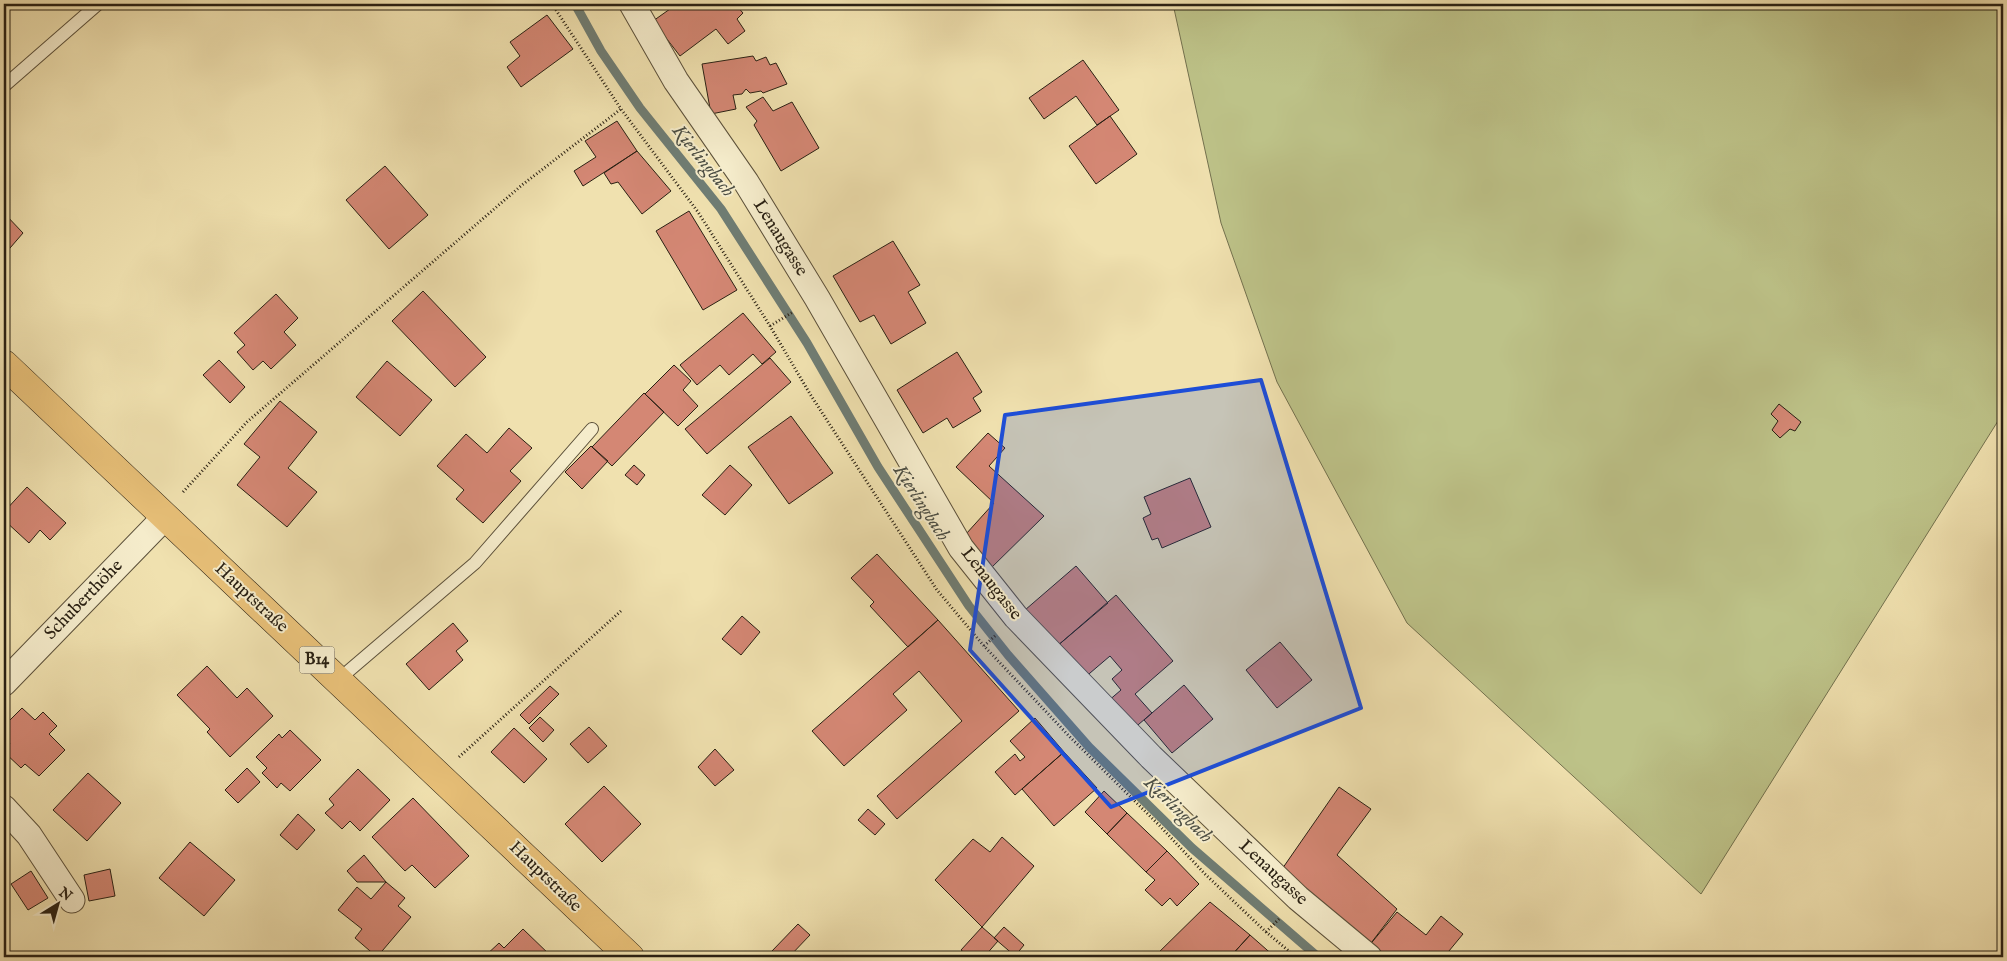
<svg xmlns="http://www.w3.org/2000/svg" width="2007" height="961" viewBox="0 0 2007 961" font-family="'IM FELL English',serif">
	<rect width="100%" height="100%" fill="#f0e1af"/>
	<filter id="stains"><feTurbulence type="fractalNoise" baseFrequency=".004" numOctaves="4"/><feColorMatrix values="0 0 0 0 .2 0 0 0 0 .09 0 0 0 0 .02 0 0 0 .5 -.17"/></filter>
	<radialGradient id="worn" r=".72"><stop offset=".6" stop-color="#630" stop-opacity="0"/><stop offset="1" stop-color="#630" stop-opacity=".3"/></radialGradient>
	<path fill="#bdc288" stroke="#73714e" d="M1173,4H2003V413L1701,894L1407,623L1277,382L1221,223Z"/>
	<g fill="none" stroke-linecap="round" stroke-linejoin="round">
		<path stroke="#6f7d74" stroke-width="9" d="M575,4L601,51L640,108L721,209L807,343L878,467L969,606L1008,655L1089,747L1192,848L1318,957"/>
	</g>
	<path fill="#d48774" stroke="#292013" d="M677,4H735L743,13L737,19L745,31L728,44L716,29L680,56L653,21Z
		M547,15L573,49L521,87L507,67L520,56L510,42Z
		M753,56L756,61L766,57L770,65L776,63L787,84L763,93L761,91L750,93L746,89L742,94L733,95L736,109L711,114L702,64Z
		M1083,60L1119,110L1097,125L1076,96L1044,119L1029,98Z
		M763,97L773,111L792,102L819,148L781,171L754,125L757,121L746,107Z
		M1110,116L1137,154L1096,184L1069,146Z
		M617,121L637,151L583,186L574,171L596,157L585,141Z
		M637,151L671,191L642,214L618,182L611,184L604,173Z
		M385,166L428,215L389,249L346,200Z
		M689,211L737,290L703,310L656,231Z
		M4,213L23,233L4,255Z
		M893,241L920,285L908,292L926,323L891,344L874,315L860,322L833,276Z
		M423,291L486,357L455,387L392,321Z
		M276,294L298,318L284,332L296,345L271,369L263,361L253,370L237,352L245,345L234,333Z
		M743,313L776,352L762,364L753,354L729,375L720,365L697,385L680,365Z
		M957,352L982,392L973,398L981,411L953,428L947,418L923,433L897,390Z
		M770,358L791,382L707,454L685,429Z
		M219,360L245,387L230,403L203,375Z
		M387,361L432,400L400,436L356,397Z
		M674,365L691,381L683,390L698,406L678,426L645,394Z
		M644,393L664,412L612,466L592,447Z
		M280,401L317,432L288,468L317,492L287,527L237,485L260,457L244,444Z
		M1779,404L1801,422L1795,431L1790,429L1780,438L1772,430L1778,421L1771,414Z
		M791,416L833,473L789,504L748,447Z
		M509,428L532,448L510,471L521,481L483,523L456,499L464,490L437,466L466,434L487,453Z
		M988,433L1005,448L989,466L1044,516L989,570L966,534L994,503L956,467Z
		M591,446L608,461L582,489L565,472Z
		M634,465L645,475L637,485L625,475Z
		M730,465L752,485L725,515L702,495Z
		M1190,478L1211,527L1162,548L1158,538L1152,540L1143,518L1151,514L1144,497Z
		M27,487L66,523L50,540L40,530L29,543L4,520V512Z
		M877,554L938,620L908,647L870,606L874,602L851,578Z
		M1076,566L1108,603L1056,647L1025,610Z
		M1116,595L1173,661L1135,694L1152,713L1132,730L1107,702L1121,690L1112,679L1122,670L1110,656L1083,679L1056,647Z
		M742,616L760,632L741,655L722,639Z
		M938,620L1019,711L897,819L877,796L962,721L919,671L893,694L907,710L844,766L812,731Z
		M453,623L468,641L456,651L463,660L429,690L406,664Z
		M1280,642L1312,680L1277,708L1246,670Z
		M207,666L237,698L247,688L273,716L230,757L207,732L210,729L177,695Z
		M1184,685L1213,719L1172,753L1144,720Z
		M550,686L559,694L529,724L520,715Z
		M22,708L35,720L43,712L57,726L49,734L65,750L39,776L25,764L21,768L4,752L10,743L4,738V726Z
		M540,717L554,730L543,742L529,728Z
		M1035,718L1064,752L1015,795L995,772L1015,754L1020,761L1025,757L1010,741Z
		M589,727L607,746L588,763L570,744Z
		M514,728L547,759L524,783L491,752Z
		M290,730L321,760L290,791L281,783L277,788L262,773L267,768L256,757L279,734L282,738Z
		M715,749L734,770L715,786L698,767Z
		M1064,752L1097,788L1054,826L1022,789Z
		M247,768L260,782L238,803L225,790Z
		M358,769L390,800L360,831L350,821L342,829L325,813L334,805L329,799Z
		M88,773L121,803L87,841L53,810Z
		M604,786L641,824L602,862L565,824Z
		M1339,787L1371,809L1337,855L1397,909L1368,947L1280,872Z
		M1104,791L1127,813L1107,834L1085,812Z
		M413,798L469,856L435,888L412,865L405,871L372,837Z
		M868,809L885,824L875,835L858,820Z
		M1127,813L1167,851L1146,872L1107,834Z
		M298,814L315,830L297,850L280,835Z
		M1002,837L1034,866L982,927L935,880L973,839L990,852Z
		M190,842L235,880L204,916L159,878Z
		M1167,851L1199,884L1177,906L1170,898L1162,906L1145,890L1155,880L1146,872Z
		M364,855L386,882H357L347,871Z
		M110,869L115,896L89,901L84,875Z
		M31,871L48,898L28,910L11,884Z
		M386,882L405,898L398,906L411,917L377,957L355,938L362,929L338,910L357,887L371,899Z
		M1210,902L1250,935L1230,957H1154Z
		M1397,912L1426,935L1441,916L1463,934L1444,957H1382L1368,947Z
		M798,924L810,935L789,957H778L772,951Z
		M982,927L998,941L984,957H970L961,950Z
		M1004,927L1024,945L1015,956L994,938Z
		M523,929L552,957H484L499,943L504,948Z
		M1250,935L1275,957H1230Z"/>
	<g fill="none" stroke-linecap="round" stroke-linejoin="round">
		<defs>
			<path id="service" d="M4,86L98,4
				M338,680L475,563L592,429"/>
			<path id="minor" d="M632,4L676,81L746,182L817,298L961,548L1016,617L1151,757L1298,898L1369,957
				M4,683L165,517
				M4,808L29,835L72,900"/>
			<path id="primary" d="M4,364L630,957"/>
		</defs>
		<use href="#service" stroke="#5b503a" stroke-width="14"/>
		<use href="#minor" stroke="#5b503a" stroke-width="27"/>
		<use href="#primary" stroke="#292013" stroke-width="29"/>
		<path stroke="#292013" stroke-width="3" stroke-dasharray="1 2.5" stroke-linecap="butt" d="M552,4L621,109L698,212L770,326L810,394L937,590L984,646L1070,737L1159,825L1205,874L1266,932L1296,957
			M770,326L793,312
			M183,492L247,422L522,185L621,109
			M984,646L996,635
			M459,757L622,610
			M1266,932L1279,919"/>
		<use href="#service" stroke="#f5eccb" stroke-width="12"/>
		<use href="#minor" stroke="#f5eccb" stroke-width="25"/>
		<use href="#primary" stroke="#e8c078" stroke-width="28"/>
	</g>
	<path fill="#1d4ed8" fill-opacity="0.2" stroke="#1d4ed8" stroke-width="4" stroke-linejoin="round" d="M1261,380L1361,708L1111,807L970,650L1005,415Z"/>
	<g text-anchor="middle" dominant-baseline="central" stroke-width="4" stroke-linejoin="round" paint-order="stroke">
		<rect fill="#f5eccb" stroke="#665d4a" stroke-width="1" x="299.5" y="646.5" width="35" height="27" rx="4"/>
		<g font-size="16" font-weight="bold" fill="#292013">
			<text x="317" y="660">B14</text>
		</g>
		<g font-size="18" fill="#292013" stroke="#f5eccb">
			<text transform="translate(780 238) rotate(58)">Lenaugasse</text>
			<text transform="translate(991 584) rotate(52)">Lenaugasse</text>
			<text transform="translate(251 598) rotate(43)">Hauptstraße</text>
			<text transform="translate(84 600) rotate(-46)">Schuberthöhe</text>
			<text transform="translate(1273 873) rotate(43)">Lenaugasse</text>
			<text transform="translate(545 877) rotate(44)">Hauptstraße</text>
		</g>
		<g font-size="19" font-style="italic" fill="#4c4e44" stroke="#f5eccb">
			<text transform="translate(703 161) rotate(51)">Kierlingbach</text>
			<text transform="translate(921 503) rotate(57)">Kierlingbach</text>
			<text transform="translate(1178 810) rotate(44)">Kierlingbach</text>
		</g>
	</g>
	<rect width="2007" height="961" fill="none" stroke="#f0e1af" stroke-width="20"/>
	<rect x="5" y="5" width="1997" height="951" fill="none" stroke="#292013" stroke-width="2.5"/>
	<rect x="10" y="10" width="1987" height="941" fill="none" stroke="#292013"/>
	<g transform="translate(58 904) rotate(37)" stroke="#f5eccb" stroke-width="4" paint-order="stroke">
	<path d="M0-4L9 19L0 12L-9 19Z" fill="#292013"/>
	<text y="-8" font-size="14" font-weight="bold" text-anchor="middle" fill="#292013">N</text>
	</g>
	<rect width="100%" height="100%" filter="url(#stains)"/>
	<rect width="100%" height="100%" fill="url(#worn)"/>
</svg>
